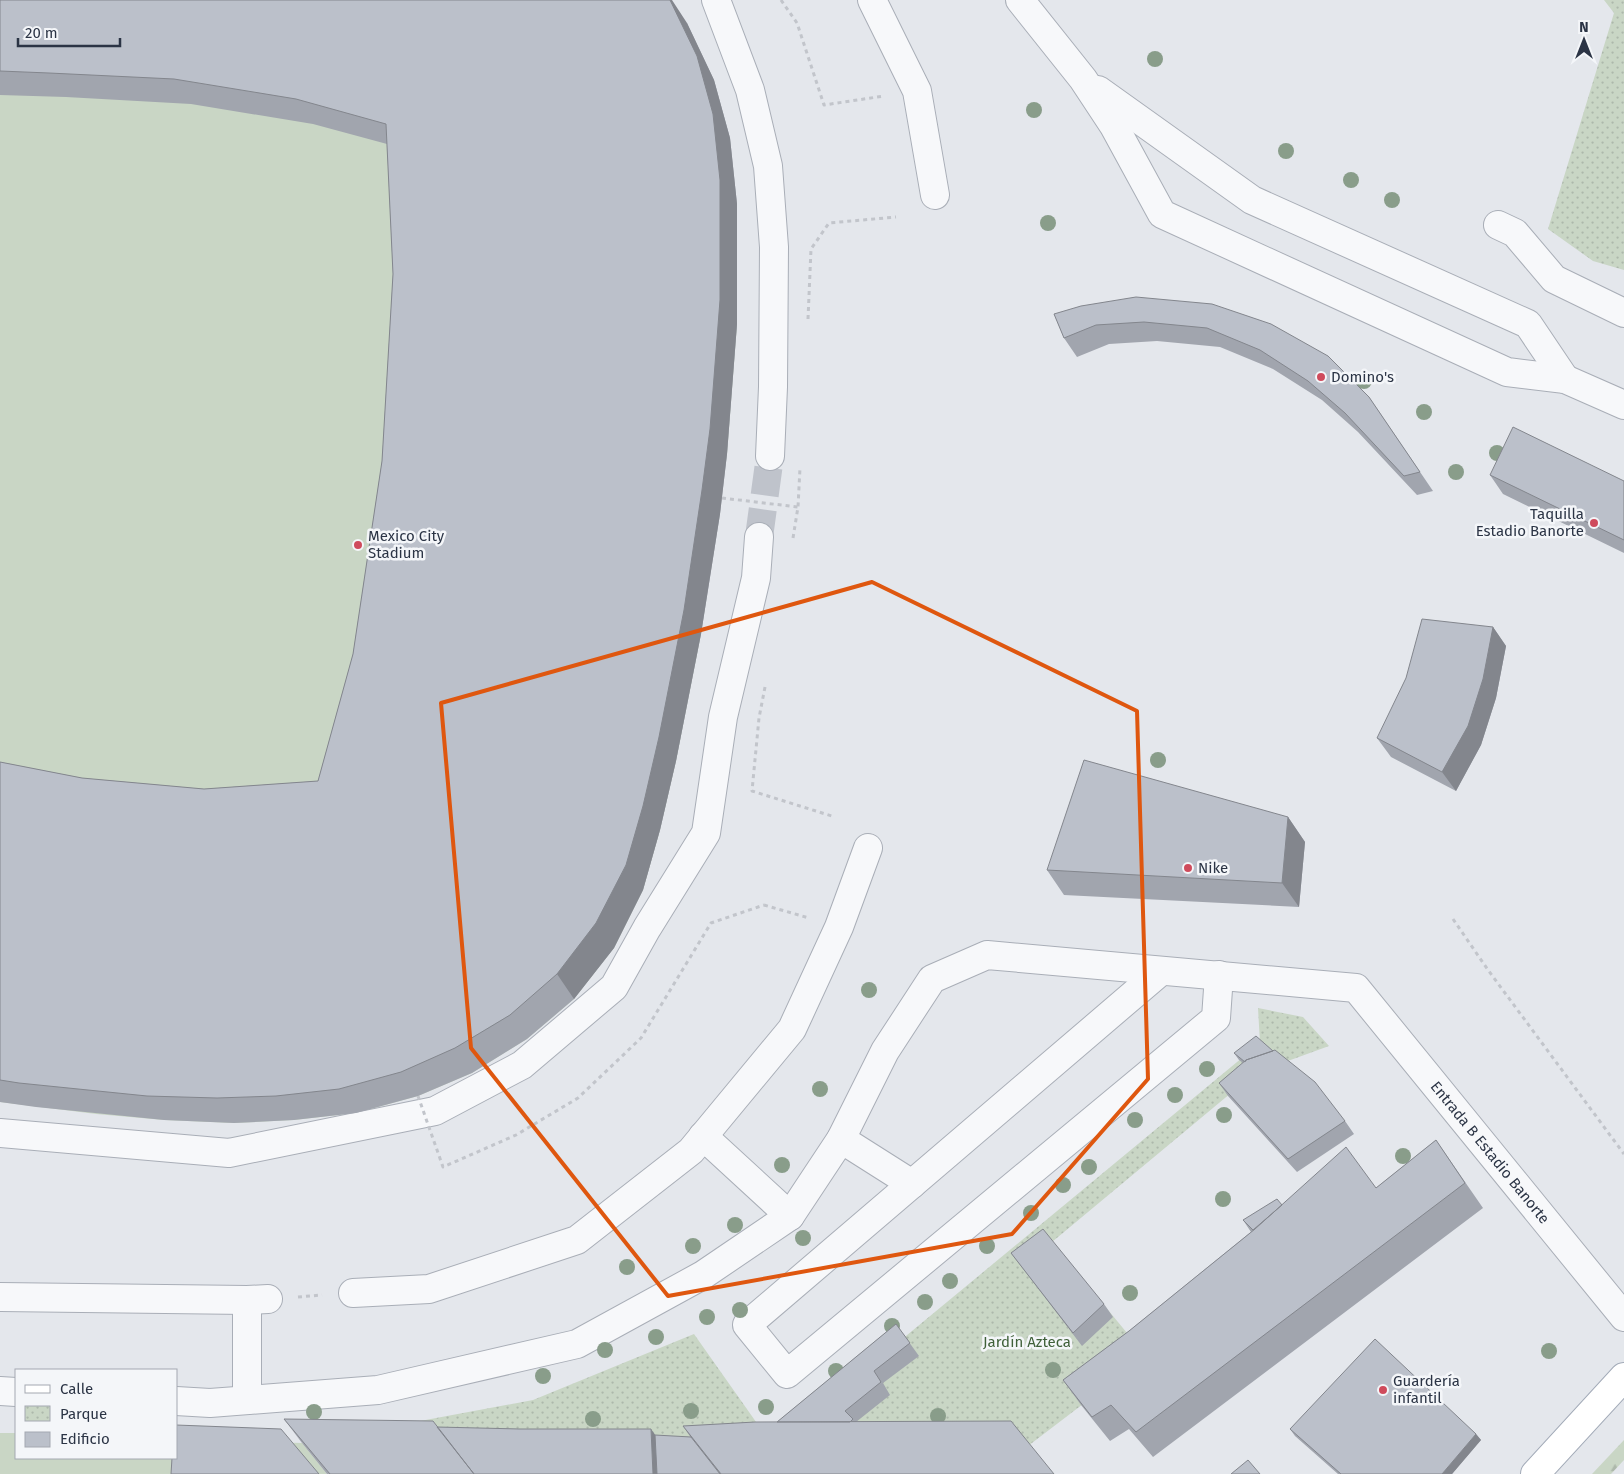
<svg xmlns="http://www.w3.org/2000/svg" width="1624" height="1474" viewBox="0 0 1624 1474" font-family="'Fira Sans',sans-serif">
	<defs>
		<pattern id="forest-firs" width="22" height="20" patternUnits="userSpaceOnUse" patternTransform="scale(1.25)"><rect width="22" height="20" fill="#c9d6c5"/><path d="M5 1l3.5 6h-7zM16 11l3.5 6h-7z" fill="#adb8ab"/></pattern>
		<pattern id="park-dots" width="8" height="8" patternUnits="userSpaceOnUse" patternTransform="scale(1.25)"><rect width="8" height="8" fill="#c9d6c5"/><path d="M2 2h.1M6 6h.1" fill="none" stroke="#adb8ab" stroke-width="1.8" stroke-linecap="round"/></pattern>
	</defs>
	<rect width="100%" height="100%" fill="#e4e7ec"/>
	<path fill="url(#forest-firs)" d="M1624,1440V1460L1611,1474H1592Z"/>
	<path fill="url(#park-dots)" d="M1604,0H1624V270L1593,261L1548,229L1614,13Z
		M1258,1008L1303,1017L1329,1046L1255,1073L1052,1242L1146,1356L1028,1446H772L302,1443L533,1400L694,1334L773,1446L1260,1043Z"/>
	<path fill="#c9d6c5" d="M0,0L737,204V324L727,454L701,634L676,761L660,830L643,890L614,948L574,999L527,1039L472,1073L418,1096L356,1113L294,1120L234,1123L164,1120L96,1114L0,1102Z
		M0,1433H16V1458H176V1439L302,1443L327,1474H0Z"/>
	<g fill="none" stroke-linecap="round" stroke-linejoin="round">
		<path stroke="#bfc3cb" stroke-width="28" stroke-dasharray="28 14" stroke-linecap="butt" d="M759,537L770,456"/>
		<defs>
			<g id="minor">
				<path d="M716,0L750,90L768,166L774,247L773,387L770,456"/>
				<path d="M872,0L917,91L935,195"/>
				<path d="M1020,0L1083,79L1114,126L1162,214L1507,372L1565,379L1624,405"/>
				<path d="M1098,90L1252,200L1528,324L1565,379"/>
				<path d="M1498,225L1515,233L1554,279L1624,313"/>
				<path d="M1161,971L747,1325L787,1374L1216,1018L1219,975"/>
				<path d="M0,1133L229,1153L435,1111L522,1065L614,987L647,928L706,833L723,717L756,578L759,537"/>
				<path d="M703,1136L790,1216"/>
				<path d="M841,1139L912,1184"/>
				<path d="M353,1293L429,1289L577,1240L691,1151L792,1029L839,927L868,848"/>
				<path d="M0,1297L247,1300L268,1299"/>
				<path d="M0,1391L16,1392"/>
				<path d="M247,1400V1300"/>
				<path id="s1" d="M176,1401L210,1403L378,1390L577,1344L703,1275L790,1216L841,1139L885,1051L932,979L987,955L1356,988L1624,1317"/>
			</g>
			<path id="major" d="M1535,1474L1624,1377"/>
		</defs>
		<use href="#minor" stroke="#a9aeb7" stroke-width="30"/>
		<use href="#major" stroke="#a3abb8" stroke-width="30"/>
		<path stroke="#c2c5cb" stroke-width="3" stroke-dasharray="4 4" stroke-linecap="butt" d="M781,0L797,23L824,105L884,96
			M808,319L811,249L829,223L896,217
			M793,538L798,507L800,468
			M765,687L759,718L752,791L835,817
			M764,905L809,918
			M1453,919L1488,970L1624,1154
			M298,1297L322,1295"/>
		<use href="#minor" stroke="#f7f8fa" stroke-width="28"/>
		<use href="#major" stroke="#fff" stroke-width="28"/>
		<path stroke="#c2c5cb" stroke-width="3" stroke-dasharray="4 4" stroke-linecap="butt" d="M722,498L798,507
			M418,1096L443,1167L516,1135L578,1098L641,1038L711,923L764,905"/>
	</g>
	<g fill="#899d8a">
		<circle cx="1155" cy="59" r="8"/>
		<circle cx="1034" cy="110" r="8"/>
		<circle cx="1286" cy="151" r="8"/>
		<circle cx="1351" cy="180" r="8"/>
		<circle cx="1392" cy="200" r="8"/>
		<circle cx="1048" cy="223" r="8"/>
		<circle cx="1364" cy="381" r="8"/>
		<circle cx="1424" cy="412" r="8"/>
		<circle cx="1497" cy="453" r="8"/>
		<circle cx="1456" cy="472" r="8"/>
		<circle cx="1158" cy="760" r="8"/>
		<circle cx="869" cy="990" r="8"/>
		<circle cx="1207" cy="1069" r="8"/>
		<circle cx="820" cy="1089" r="8"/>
		<circle cx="1175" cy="1095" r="8"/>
		<circle cx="1224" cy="1115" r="8"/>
		<circle cx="1135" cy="1120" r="8"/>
		<circle cx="1403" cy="1156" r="8"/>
		<circle cx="782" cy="1165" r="8"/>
		<circle cx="1089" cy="1167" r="8"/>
		<circle cx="1063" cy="1185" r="8"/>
		<circle cx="1223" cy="1199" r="8"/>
		<circle cx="1031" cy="1213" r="8"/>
		<circle cx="735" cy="1225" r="8"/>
		<circle cx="803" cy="1238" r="8"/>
		<circle cx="693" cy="1246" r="8"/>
		<circle cx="987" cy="1246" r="8"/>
		<circle cx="627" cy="1267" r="8"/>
		<circle cx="950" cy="1281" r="8"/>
		<circle cx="1130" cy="1293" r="8"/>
		<circle cx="925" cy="1302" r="8"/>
		<circle cx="740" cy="1310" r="8"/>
		<circle cx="707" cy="1317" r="8"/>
		<circle cx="892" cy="1326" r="8"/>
		<circle cx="656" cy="1337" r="8"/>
		<circle cx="605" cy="1350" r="8"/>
		<circle cx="1549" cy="1351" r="8"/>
		<circle cx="1053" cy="1370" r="8"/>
		<circle cx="836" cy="1371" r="8"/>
		<circle cx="543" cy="1376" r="8"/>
		<circle cx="766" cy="1407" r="8"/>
		<circle cx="691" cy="1411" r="8"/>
		<circle cx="314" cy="1412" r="8"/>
		<circle cx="938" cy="1416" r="8"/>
		<circle cx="593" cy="1419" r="8"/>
	</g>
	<path fill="#a1a5ae" d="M0,0L687,23L714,80L730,138L737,204V324L727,454L720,514L701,634L676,761L660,830L643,890L614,948L574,999L527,1039L472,1073L418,1096L356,1113L294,1120L234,1123L164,1120L36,1107L0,1102V762L82,778L204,789L318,781L353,654L382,461L393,274L387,144L313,124L191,104L66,97L0,95Z
		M1212,304L1369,397L1433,491L1417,495L1358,432L1322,400L1273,369L1220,347L1157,341L1109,344L1077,357L1064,338L1054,314Z
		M1490,475L1624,481V553L1503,494Z
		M1493,627L1506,646L1496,698L1481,745L1456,791L1391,757L1377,738Z
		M1288,817L1305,842L1299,907L1064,895L1047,870Z
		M1234,1053L1345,1121L1354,1134L1297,1172L1228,1096L1219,1083L1243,1063L1239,1060Z
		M1436,1140L1483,1208L1153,1457L1129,1429L1110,1441L1081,1405L1063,1380L1129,1331L1251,1232L1243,1220L1282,1205L1376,1188Z
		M1011,1253L1104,1304L1113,1317L1082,1346Z
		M896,1324L919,1356L883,1383L890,1395L856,1422L1054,1474H327L302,1443L284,1419L437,1427L655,1435L691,1438L683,1426L777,1422Z
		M1290,1429L1476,1434L1481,1440L1452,1474H1338L1295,1436Z"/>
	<path fill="#83868d" d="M670,0H672L687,23L714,80L730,138L737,204V324L727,454L720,514L701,634L676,761L660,830L643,890L614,948L574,999L557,974Z
		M1493,627L1506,646L1496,698L1481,745L1456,791L1442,772Z
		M1288,817L1305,842L1299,907L1282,883Z
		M651,1429L664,1447L666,1474H653Z
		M1476,1434L1481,1440L1452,1474H1442Z"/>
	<path fill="#bbc0ca" stroke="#83868d" d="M0,0H670L697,56L713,114L720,180V300L710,429L702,490L684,610L659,737L643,806L626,865L596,923L557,974L510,1015L455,1048L401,1072L339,1089L276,1096L217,1098L147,1096L19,1083L0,1080V762L82,778L204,789L318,781L353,654L382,461L393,274L386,124L296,99L174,79L49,73L0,71Z
		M1136,297L1212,304L1271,324L1328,356L1369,397L1420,472L1404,476L1345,413L1308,381L1260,350L1207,328L1144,322L1096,325L1064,338L1054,314L1081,306Z
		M1513,427L1624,481V540L1490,475Z
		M1422,619L1493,627L1483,679L1468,726L1442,772L1377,738L1406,678Z
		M1084,760L1288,817L1282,883L1047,870Z
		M1256,1036L1273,1051L1246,1060L1245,1062L1234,1053Z
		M1275,1050L1315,1082L1345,1121L1288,1159L1219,1083L1246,1060Z
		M1436,1140L1465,1183L1136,1432L1111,1405L1092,1417L1063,1380L1129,1331L1255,1229L1346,1147L1376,1188Z
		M1277,1199L1282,1205L1253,1230L1243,1220Z
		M1043,1229L1104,1304L1073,1333L1011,1253Z
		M896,1324L910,1343L874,1371L881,1382L845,1411L853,1419L850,1422H777Z
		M1375,1339L1476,1434L1442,1474H1341L1290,1429Z
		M284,1419L433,1421L474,1474H330Z
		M1011,1421L1054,1474H721L683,1426L755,1422Z
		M176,1425L281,1429L319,1474H171L172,1458H176Z
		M437,1427L520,1429H651L653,1474H474Z
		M655,1435L691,1437L720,1474H657Z
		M1248,1460L1260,1474H1231Z"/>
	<path fill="none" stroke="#df570f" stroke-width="4" stroke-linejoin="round" d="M872,582L1137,711L1148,1079L1012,1234L668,1296L471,1048L441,703Z"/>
	<g fill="#cf4b5c" stroke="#f4f6f9" stroke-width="2">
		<circle cx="1321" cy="377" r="5"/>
		<circle cx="1594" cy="523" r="5"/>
		<circle cx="358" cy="545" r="5"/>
		<circle cx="1188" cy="868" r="5"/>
		<circle cx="1383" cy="1390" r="5"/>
	</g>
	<g text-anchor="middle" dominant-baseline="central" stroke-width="5" stroke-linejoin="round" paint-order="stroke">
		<g font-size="15" fill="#2b3445" stroke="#f4f6f9" text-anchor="start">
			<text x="1331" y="377">Domino's</text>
			<text x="1584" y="514" text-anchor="end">Taquilla<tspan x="1584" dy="17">Estadio Banorte</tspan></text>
			<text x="368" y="536">Mexico City<tspan x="368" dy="17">Stadium</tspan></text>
			<text x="1198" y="868">Nike</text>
			<text x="1393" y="1381">Guardería<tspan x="1393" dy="17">infantil</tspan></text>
		</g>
		<g font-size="15" fill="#2b3445" stroke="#f4f6f9">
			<text stroke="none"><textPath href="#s1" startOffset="1575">Entrada B Estadio Banorte</textPath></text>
		</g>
		<g font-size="15" fill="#3f6039" stroke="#f4f6f9">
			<text x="1027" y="1342">Jardín Azteca</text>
		</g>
	</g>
	<rect x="15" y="1369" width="162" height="90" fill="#f4f6f9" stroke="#a4a8b1"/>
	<rect x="25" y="1385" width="25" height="8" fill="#ffffff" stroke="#a4a8b1"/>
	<text x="60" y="1394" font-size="15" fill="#2b3445">Calle</text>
	<rect x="25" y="1406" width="25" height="15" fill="url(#park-dots)" stroke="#a4a8b1"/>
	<text x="60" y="1419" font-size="15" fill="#2b3445">Parque</text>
	<rect x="25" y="1432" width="25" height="15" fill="#bbc0ca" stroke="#a4a8b1"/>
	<text x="60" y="1444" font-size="15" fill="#2b3445">Edificio</text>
	<g transform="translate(1584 40)" stroke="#f4f6f9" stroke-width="4" paint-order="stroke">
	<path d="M0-4L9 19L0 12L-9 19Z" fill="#2b3445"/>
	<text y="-8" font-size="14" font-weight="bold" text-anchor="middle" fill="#2b3445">N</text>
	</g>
	<path d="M18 38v8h102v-8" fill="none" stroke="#2b3445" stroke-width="2.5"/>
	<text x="25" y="38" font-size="15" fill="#2b3445" stroke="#f4f6f9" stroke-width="4" paint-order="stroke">20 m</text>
</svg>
